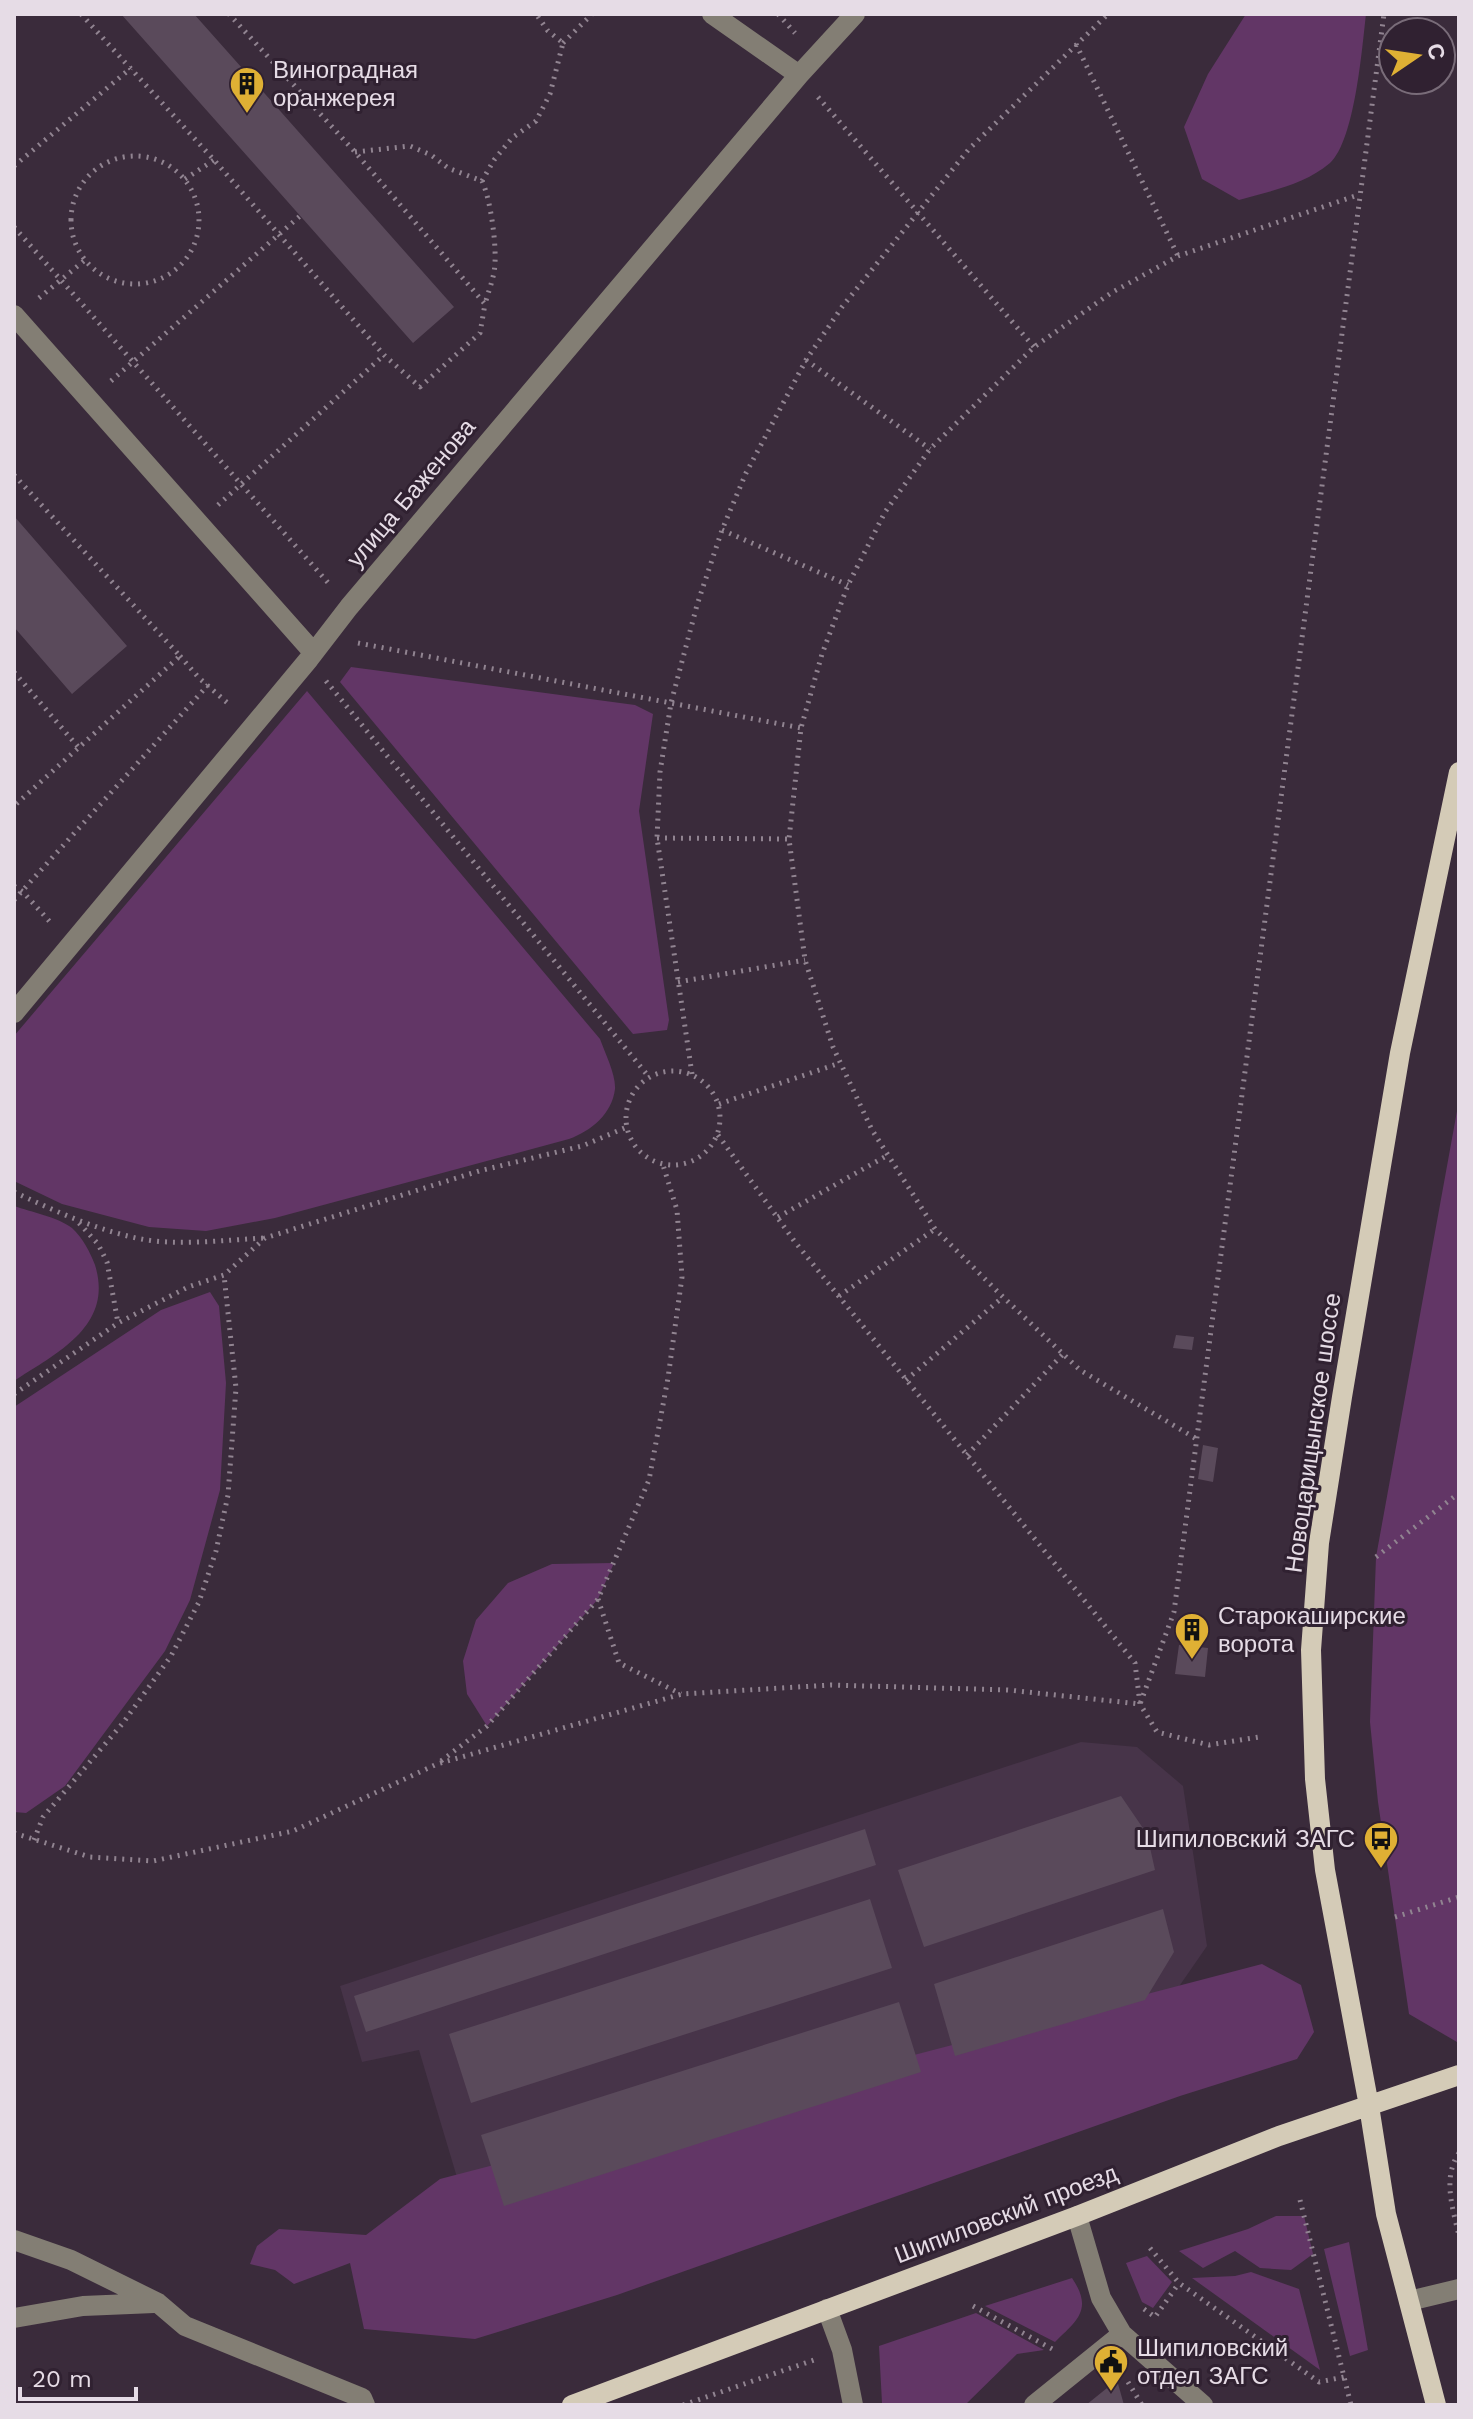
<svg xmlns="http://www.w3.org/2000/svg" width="1473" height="2419" viewBox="0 0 1473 2419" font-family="'Work Sans',sans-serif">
	<rect width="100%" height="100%" fill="#3a2b3b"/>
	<path fill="#473449" d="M1081,1742L1137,1747L1183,1786L1207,1946L1151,2027L490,2288L419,2050L362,2062L340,1986Z"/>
	<path fill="#623666" d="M1246,14H1366C1362,48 1355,140 1330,163C1304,185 1270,191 1239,200L1202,179L1184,127L1208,74Z
		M351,667L635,705L653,714L639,811L669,1020L667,1030L633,1034L340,682Z
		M307,691L600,1039C605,1053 616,1075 615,1089C612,1114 591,1131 569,1139L275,1218L206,1231L149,1227L62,1204L14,1181V1036Z
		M1459,1100V2041L1457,2042L1409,2014L1378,1802L1370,1722L1376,1557Z
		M14,1206C31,1212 58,1217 72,1228C83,1238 90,1252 95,1265C114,1326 57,1353 14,1381Z
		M210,1292L219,1306L226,1383L220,1490L190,1600L165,1651L65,1786L26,1813L14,1812V1407L161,1310Z
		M614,1563L598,1599L487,1726L467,1694L463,1661L476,1620L508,1583L552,1564Z
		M1262,1964L1301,1985L1314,2032L1297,2059L1180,2096L617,2295L475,2339L364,2329L350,2263L294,2284L275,2270L250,2264L257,2246L279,2229L366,2235L440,2179Z
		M1276,2216H1304L1313,2254L1291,2270L1260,2268L1235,2251L1203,2268L1179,2251L1248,2229Z
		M1349,2242L1368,2350L1350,2356L1324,2249Z
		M1147,2256L1172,2282L1153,2308L1142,2302L1126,2263Z
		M1251,2272L1299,2289L1320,2370L1192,2278L1235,2276Z
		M1072,2278C1093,2309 1078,2320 1055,2342L985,2306Z
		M976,2313L1044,2350L1017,2354L965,2405L882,2403L879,2346Z"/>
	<path fill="#5a4a5b" d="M121,14H194L454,307L413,343Z
		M14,516L127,646L72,694L14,627Z
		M1176,1335L1194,1337L1192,1350L1173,1348Z
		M1203,1445L1218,1448L1213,1482L1198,1479Z
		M1179,1645L1208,1648L1205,1677L1175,1674Z
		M1121,1796L1147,1834L1155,1870L924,1947L898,1870Z
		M865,1829L876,1865L366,2032L354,1996Z
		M870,1899L892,1968L471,2103L449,2034Z
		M1163,1909L1174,1952L1145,2000L955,2056L934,1984Z
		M899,2002L921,2072L504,2206L481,2135Z
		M1117,2380L1124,2405H1086Z"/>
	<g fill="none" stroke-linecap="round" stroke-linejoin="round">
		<path stroke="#918491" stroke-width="5" stroke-dasharray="2 6" stroke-linecap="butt" d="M81,14L214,160L384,355L420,387L480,333L485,304L355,152L229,14
			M778,14L795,33
			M563,43L592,14
			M1076,44L1178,256
			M818,97L1034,347
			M355,152L410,146L431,155L448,168L482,181L494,160L512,138L536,121L550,94L563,43L548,31L536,14
			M71 220a64 64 0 1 1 128 0a64 64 0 1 1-128 0Z
			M14,166L131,68
			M185,179L214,160
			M482,181C491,200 498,252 494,272C492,283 488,293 485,304
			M14,227L331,586
			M39,298L85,260
			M806,360L930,449
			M111,381L300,216
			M14,475L180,656L14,806
			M218,505L384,355
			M722,530L848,585
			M358,643L801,728
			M180,656L199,678L231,706
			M14,672L79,748
			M326,681L649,1077
			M657,838L789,839
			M14,886L23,892L51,923
			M14,900L208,685
			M678,982L805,960
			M626 1118a47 47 0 1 1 94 0a47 47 0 1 1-94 0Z
			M692,1074L657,838L660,772L671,703L697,605L722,530L746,473L806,360L842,307L969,149L1108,14
			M719,1104L840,1063
			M718,1135L795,1242L1135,1663L1140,1704L1157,1732L1209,1745L1259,1737
			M14,1192C55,1211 96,1230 141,1239C176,1246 227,1240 264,1238
			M778,1217L888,1155
			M79,1223L98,1244L107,1262L118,1323
			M839,1296L935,1229
			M906,1380L1003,1297
			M14,1394L118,1323L188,1287L224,1275L265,1238L479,1171L582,1146L627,1127
			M1195,1438L1080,1370L1003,1297L935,1229L872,1130L833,1047L805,960L789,839L801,728L822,654L848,585L885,512L930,449L1034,347L1111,293L1178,256L1358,195
			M967,1455L1063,1354
			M1376,1557L1459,1493
			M598,1599L619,1663L681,1694
			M441,1761L487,1726L598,1599L649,1480L668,1378L682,1277L677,1210L663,1165
			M14,1833L90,1857L153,1861L293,1831L437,1764L682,1694L831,1685L1008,1690L1140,1704L1174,1612L1384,14
			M34,1840L43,1817L123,1723L171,1656L199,1602L216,1551L228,1495L236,1388L224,1275
			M1395,1917L1459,1897
			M1459,2153C1442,2178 1453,2209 1459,2236
			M1300,2200L1351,2405
			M1150,2248L1179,2283L1319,2382L1344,2377
			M973,2306L1056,2351
			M1144,2309L1155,2317L1179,2283
			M1128,2382L1142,2405
			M683,2405L814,2360"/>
		<path stroke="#837e74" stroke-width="20" d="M712,14L799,75
			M14,315L313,652
			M14,1013L309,659L349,607L799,75L855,14
			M1077,2216L1101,2298L1122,2334L1203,2405
			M14,2240L71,2260L158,2303L185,2326L362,2398L365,2405
			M1409,2301L1459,2289
			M827,2309L842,2350L853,2405
			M14,2318L83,2306L154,2303
			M1034,2405L1122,2334"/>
		<path stroke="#d4cbb7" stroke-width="20" d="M572,2405L1077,2216L1279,2136L1459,2075
			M1436,2405L1386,2214L1369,2106L1325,1870L1315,1779L1311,1650L1319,1543L1342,1397L1400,1053L1459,772"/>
	</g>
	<defs>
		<symbol id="building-pin" viewBox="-11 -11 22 30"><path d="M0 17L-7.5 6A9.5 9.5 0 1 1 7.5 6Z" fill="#dfb034" stroke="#302131"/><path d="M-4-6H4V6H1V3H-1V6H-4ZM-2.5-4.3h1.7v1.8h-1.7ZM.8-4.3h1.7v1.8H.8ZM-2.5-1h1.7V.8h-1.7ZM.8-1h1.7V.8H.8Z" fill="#111"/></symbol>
		<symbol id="bus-pin" viewBox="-11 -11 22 30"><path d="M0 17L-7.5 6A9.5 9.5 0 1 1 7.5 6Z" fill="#dfb034" stroke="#302131"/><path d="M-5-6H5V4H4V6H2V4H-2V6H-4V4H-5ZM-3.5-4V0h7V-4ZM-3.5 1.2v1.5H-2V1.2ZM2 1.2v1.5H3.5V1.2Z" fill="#111"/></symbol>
		<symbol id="civic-pin" viewBox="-11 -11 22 30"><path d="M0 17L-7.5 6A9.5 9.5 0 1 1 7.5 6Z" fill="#dfb034" stroke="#302131"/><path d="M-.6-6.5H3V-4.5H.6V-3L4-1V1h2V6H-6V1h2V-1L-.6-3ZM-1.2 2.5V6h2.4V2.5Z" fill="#111"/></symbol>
	</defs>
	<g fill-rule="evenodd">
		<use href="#building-pin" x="227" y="64" width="40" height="54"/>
		<use href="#building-pin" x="1172" y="1610" width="40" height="54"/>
		<use href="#bus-pin" x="1361" y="1819" width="40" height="54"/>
		<use href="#civic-pin" x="1091" y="2342" width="40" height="54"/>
	</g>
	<g text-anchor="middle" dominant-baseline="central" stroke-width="6" stroke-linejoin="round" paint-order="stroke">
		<g font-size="24" fill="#e6dce6" stroke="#302131" text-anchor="start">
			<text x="273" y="70">Виноградная<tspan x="273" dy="28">оранжерея</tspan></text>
			<text x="1218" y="1616">Старокаширские<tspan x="1218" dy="28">ворота</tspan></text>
			<text x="1355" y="1839" text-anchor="end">Шипиловский ЗАГС</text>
			<text x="1137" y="2348">Шипиловский<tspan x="1137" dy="28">отдел ЗАГС</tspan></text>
		</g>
		<g font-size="24" fill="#e6dce6" stroke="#302131">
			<text transform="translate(411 493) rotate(-50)">улица Баженова</text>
			<text transform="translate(1313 1433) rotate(-82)">Новоцарицынское шоссе</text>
			<text transform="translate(1006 2214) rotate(-21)">Шипиловский проезд</text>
		</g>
	</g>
	<rect width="1473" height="2419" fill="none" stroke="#e6dce6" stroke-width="32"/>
	<g transform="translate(1417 56) rotate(77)"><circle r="38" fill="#302131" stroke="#796c79" stroke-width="2"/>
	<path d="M0-6L14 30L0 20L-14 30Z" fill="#dfb034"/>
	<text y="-12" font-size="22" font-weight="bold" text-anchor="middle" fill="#e6dce6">С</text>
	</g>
	<path d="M20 2387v12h116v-12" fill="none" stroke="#e6dce6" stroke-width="4"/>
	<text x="32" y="2387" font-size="24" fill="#e6dce6" stroke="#302131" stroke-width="6" paint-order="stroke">20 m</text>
</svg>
